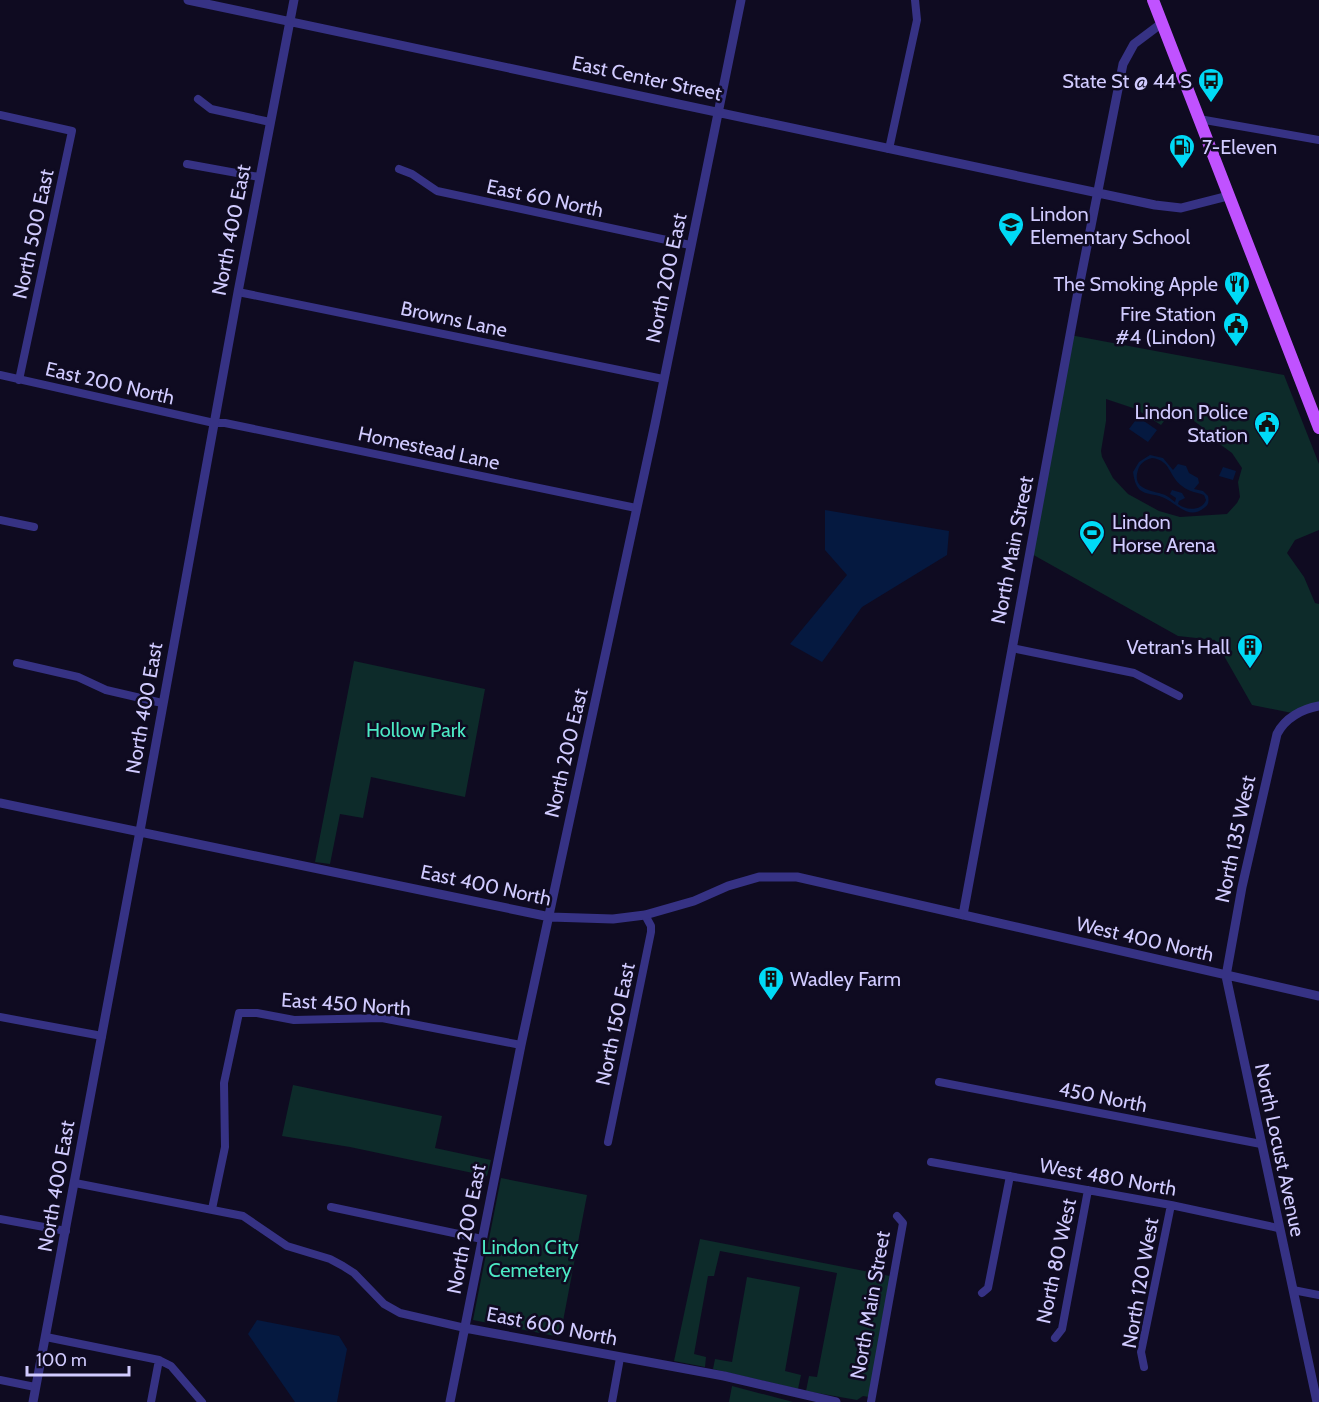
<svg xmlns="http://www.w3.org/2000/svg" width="1319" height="1402" viewBox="0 0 1319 1402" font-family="Cabin,sans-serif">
	<rect width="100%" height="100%" fill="#0f0b21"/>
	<path fill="#0d2b2a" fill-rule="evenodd" d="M1070,335L1284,375L1319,464V530L1295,540L1287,553L1304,577L1315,603L1319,604V702L1292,713L1252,705L1215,640L1178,636L1030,553ZM1106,399L1136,409L1161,425L1172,411L1179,416L1183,413L1205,429L1203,432L1232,453L1242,468L1238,482L1240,497L1237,503L1227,514L1180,517L1159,511L1128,494L1113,478L1102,457L1101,451L1106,421Z
		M354,661L485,689L465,797L371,777L363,818L340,814L330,864L315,862Z
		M293,1085L442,1116L435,1148L491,1160L487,1176L350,1147L282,1136Z
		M501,1178L587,1195L560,1337L473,1320Z
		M700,1239L890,1276L869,1397L863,1396L857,1400L806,1391L809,1376L817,1377L837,1273L720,1251L714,1276H708L694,1354L706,1357L705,1367L674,1361Z
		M747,1277L800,1287L785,1371L801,1375L798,1389L713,1369L715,1359L732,1362Z
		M732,1386L793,1402H729Z"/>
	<path fill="#051940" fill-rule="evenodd" d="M1138,417L1157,430L1148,442L1129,429Z
		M1150,455L1163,458L1173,470L1178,464L1186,466L1189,473L1198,478L1199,483L1194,489L1203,491L1208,496C1209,501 1209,505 1204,508C1188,521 1176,502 1162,497C1155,494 1146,495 1140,490C1135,485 1134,478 1133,472L1139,462ZM1152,458C1171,460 1169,477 1182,486C1189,492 1197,492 1204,495L1206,500C1202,511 1186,511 1178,504L1179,501L1185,498L1182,493L1172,490L1170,494L1176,498L1175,502C1171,499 1167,495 1162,494C1149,490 1132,489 1138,470C1140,463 1145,460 1152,458Z
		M1223,467L1236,471L1233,480L1219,476Z
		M825,510L949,531L947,555L862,607L822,662L790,644L847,575L825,550Z
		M257,1320L339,1336L347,1349L337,1402H295L248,1334Z"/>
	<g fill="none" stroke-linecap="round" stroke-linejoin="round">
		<path stroke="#363284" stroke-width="8" d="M198,99L211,109L270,122
			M0,115L72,131L19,380
			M1199,119L1319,140
			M889,149L917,20L915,0
			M187,164L259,177
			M399,169L412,174L437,191L690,245
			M238,292L663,379
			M0,375L214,423H225L636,508
			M0,520L34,527
			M1012,648L1134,673L1179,696
			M17,663L78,677L106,690L162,703
			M0,1017L102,1036
			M939,1082L1261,1144
			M608,1142L651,932V926L645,915
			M931,1162L1171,1205L1278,1228
			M75,1183L243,1216L287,1246L330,1259L343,1266L354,1273L384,1304L400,1313L465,1328
			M331,1207L482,1239
			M212,1209L225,1147L224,1083L239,1013H257L294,1020L382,1018L521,1045
			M0,1219L66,1231
			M1293,1290L1319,1295
			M982,1293L988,1288L1010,1176
			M46,1337L159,1360L171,1366L202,1402
			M1055,1338L1062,1329L1088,1190
			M1144,1367L1141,1352L1171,1205
			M0,1380L35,1387
			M151,1402L159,1360
			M612,1402L620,1358
			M871,1402L903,1223L897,1216"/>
		<path stroke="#363284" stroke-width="9" d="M188,0L1155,205L1181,208L1228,196
			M0,803L550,917L613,919L645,915L694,901L728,886L759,877H797L1319,996
			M963,915L1077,297L1123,64L1134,44L1162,23
			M465,1328L724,1376L836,1402
			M33,1402L140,831L238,292L294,0
			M450,1402L521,1045L655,424L741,0
			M1317,1402L1226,976L1242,887L1277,734C1285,718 1302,709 1319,706"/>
		<path stroke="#c052ff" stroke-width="12" d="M1153,0L1319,428"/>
	</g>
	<defs>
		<symbol id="bus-pin" viewBox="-11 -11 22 30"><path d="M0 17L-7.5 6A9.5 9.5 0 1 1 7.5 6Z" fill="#00daf6" stroke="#0f0b21"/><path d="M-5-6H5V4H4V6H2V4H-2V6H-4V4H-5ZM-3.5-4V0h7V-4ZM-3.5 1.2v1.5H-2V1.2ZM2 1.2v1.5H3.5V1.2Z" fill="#111"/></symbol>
		<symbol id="fuel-pin" viewBox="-11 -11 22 30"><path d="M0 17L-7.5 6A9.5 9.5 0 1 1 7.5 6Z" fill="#00daf6" stroke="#0f0b21"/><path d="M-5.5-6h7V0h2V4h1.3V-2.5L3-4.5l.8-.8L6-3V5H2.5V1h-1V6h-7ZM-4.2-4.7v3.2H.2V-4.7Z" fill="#111"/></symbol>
		<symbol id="school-pin" viewBox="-11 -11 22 30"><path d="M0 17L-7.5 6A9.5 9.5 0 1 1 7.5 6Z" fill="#00daf6" stroke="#0f0b21"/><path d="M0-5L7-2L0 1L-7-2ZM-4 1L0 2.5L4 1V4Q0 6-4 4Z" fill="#111"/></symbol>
		<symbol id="restaurant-pin" viewBox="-11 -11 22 30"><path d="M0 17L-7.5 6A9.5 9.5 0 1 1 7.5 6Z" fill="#00daf6" stroke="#0f0b21"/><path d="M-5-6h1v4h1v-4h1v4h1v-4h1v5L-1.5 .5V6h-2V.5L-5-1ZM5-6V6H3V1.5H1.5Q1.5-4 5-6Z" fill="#111"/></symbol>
		<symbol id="civic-pin" viewBox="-11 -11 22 30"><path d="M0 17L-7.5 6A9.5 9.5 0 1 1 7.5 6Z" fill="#00daf6" stroke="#0f0b21"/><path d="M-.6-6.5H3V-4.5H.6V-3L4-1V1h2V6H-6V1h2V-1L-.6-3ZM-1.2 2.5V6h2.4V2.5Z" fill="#111"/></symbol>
		<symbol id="stadium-pin" viewBox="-11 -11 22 30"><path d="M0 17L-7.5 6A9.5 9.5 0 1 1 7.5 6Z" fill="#00daf6" stroke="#0f0b21"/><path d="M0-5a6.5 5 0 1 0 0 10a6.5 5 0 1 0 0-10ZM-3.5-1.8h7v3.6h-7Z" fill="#111"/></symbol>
		<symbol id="building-pin" viewBox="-11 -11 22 30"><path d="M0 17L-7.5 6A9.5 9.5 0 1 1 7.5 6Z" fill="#00daf6" stroke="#0f0b21"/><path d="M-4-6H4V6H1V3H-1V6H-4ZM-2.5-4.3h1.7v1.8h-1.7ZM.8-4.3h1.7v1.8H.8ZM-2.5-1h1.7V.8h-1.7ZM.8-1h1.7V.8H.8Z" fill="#111"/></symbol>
	</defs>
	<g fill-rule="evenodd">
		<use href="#bus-pin" x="1196" y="66" width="30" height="40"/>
		<use href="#fuel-pin" x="1167" y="132" width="30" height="40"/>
		<use href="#school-pin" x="996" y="210" width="30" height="40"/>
		<use href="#restaurant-pin" x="1222" y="269" width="30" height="40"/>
		<use href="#civic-pin" x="1221" y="310" width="30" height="40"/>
		<use href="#civic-pin" x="1252" y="409" width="30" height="40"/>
		<use href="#stadium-pin" x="1077" y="518" width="30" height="40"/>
		<use href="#building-pin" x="1235" y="632" width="30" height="40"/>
		<use href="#building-pin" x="756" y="964" width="30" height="40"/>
	</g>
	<g text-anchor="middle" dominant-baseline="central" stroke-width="5" stroke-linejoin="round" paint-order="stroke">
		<g font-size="20" fill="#d1cbff" stroke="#0f0b21">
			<text transform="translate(647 78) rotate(12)">East Center Street</text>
			<text transform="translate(545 198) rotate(12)">East 60 North</text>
			<text transform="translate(231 230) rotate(-79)">North 400 East</text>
			<text transform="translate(33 234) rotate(-78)">North 500 East</text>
			<text transform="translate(666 278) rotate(-78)">North 200 East</text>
			<text transform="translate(454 319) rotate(12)">Browns Lane</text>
			<text transform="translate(110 383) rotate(13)">East 200 North</text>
			<text transform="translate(429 448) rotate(12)">Homestead Lane</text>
			<text transform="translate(1012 550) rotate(-79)">North Main Street</text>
			<text transform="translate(144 708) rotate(-80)">North 400 East</text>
			<text transform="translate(566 753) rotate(-77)">North 200 East</text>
			<text transform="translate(1235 839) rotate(-78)">North 135 West</text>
			<text transform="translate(486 885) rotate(12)">East 400 North</text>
			<text transform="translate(1145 939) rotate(13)">West 400 North</text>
			<text transform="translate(346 1004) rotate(4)">East 450 North</text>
			<text transform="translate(615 1024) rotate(-78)">North 150 East</text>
			<text transform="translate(1103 1097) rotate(11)">450 North</text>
			<text transform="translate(1280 1150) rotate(78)">North Locust Avenue</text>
			<text transform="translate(1108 1177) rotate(10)">West 480 North</text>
			<text transform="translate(56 1186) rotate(-80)">North 400 East</text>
			<text transform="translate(466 1229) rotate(-79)">North 200 East</text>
			<text transform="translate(1056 1261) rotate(-78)">North 80 West</text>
			<text transform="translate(1140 1283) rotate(-80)">North 120 West</text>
			<text transform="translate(870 1305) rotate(-80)">North Main Street</text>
			<text transform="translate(552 1326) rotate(11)">East 600 North</text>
		</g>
		<g font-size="20" fill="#d1cbff" stroke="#0f0b21" text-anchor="end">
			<text x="1192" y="81">State St @ 44 S</text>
			<text x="1202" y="147" text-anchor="start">7-Eleven</text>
			<text x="1030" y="214" text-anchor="start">Lindon<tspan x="1030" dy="23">Elementary School</tspan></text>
			<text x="1218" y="284">The Smoking Apple</text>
			<text x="1216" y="314">Fire Station<tspan x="1216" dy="23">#4 (Lindon)</tspan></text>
			<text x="1248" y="412">Lindon Police<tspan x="1248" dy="23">Station</tspan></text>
			<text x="1112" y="522" text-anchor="start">Lindon<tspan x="1112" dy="23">Horse Arena</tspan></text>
			<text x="1230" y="647">Vetran's Hall</text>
			<text x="790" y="979" text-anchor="start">Wadley Farm</text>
		</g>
		<g font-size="20" fill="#4ce9c4" stroke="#0f0b21">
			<text x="416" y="730">Hollow Park</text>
			<text x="530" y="1247">Lindon City<tspan x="530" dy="23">Cemetery</tspan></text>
		</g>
	</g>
	<path d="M27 1366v9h102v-9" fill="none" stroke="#d1cbff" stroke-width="3"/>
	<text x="36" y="1366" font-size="18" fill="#d1cbff" stroke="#0f0b21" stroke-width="4.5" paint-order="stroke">100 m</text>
</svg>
